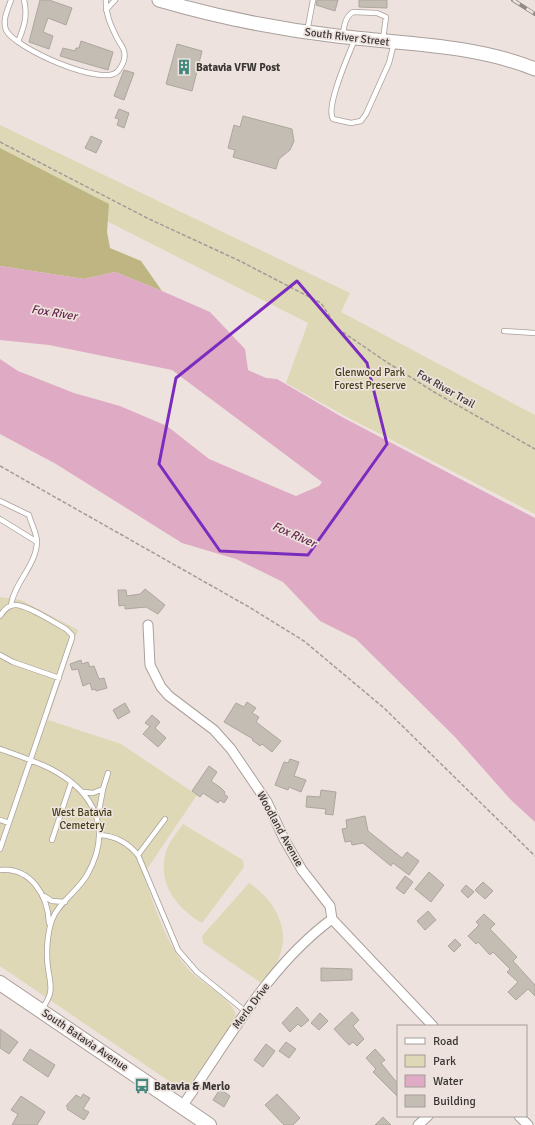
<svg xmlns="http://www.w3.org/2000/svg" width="535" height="1125" viewBox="0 0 535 1125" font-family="Signika,sans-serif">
	<rect width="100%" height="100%" fill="#ede2dd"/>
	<path fill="#ded8b7" d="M0,125L350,293L341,312L535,415V514L343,415L286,383L308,323L0,167Z
		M0,597L21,600L78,630L48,720L121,744L197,795L143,875C156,908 166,947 192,973C203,984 236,1001 236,1017L185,1092L0,966Z
		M183,824L243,860L244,867L202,923C172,906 153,875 170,842C174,836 179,830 183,824Z
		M249,883C277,902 294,934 275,966C271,972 265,978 261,983L203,943L202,936Z"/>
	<path fill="#beb583" d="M0,148L109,204L107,232L110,248L141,261L162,291L115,272L84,279L0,266Z"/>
	<path fill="#dfabc4" d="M0,266L84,279L115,272L162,291L210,312L245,349L248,370L266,378L277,379L342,417L535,518V822L511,800L455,737L356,639L320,621L283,582L236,559L182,543L56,464L0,434V359L18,371L74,393L120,406L167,426L209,459L296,496L319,486L322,482L172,370L49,345L0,340Z"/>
	<path fill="#c4bdb4" stroke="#ada69e" d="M40,0H49L72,8L66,25L48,18L43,32L53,36L49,49L29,42Z
		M317,0H338L335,11L316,5Z
		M359,0H387V8L359,7Z
		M81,41L113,52L108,70L60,56L63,48L75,51L76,48H79Z
		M177,44L202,51L192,91L166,84Z
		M124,70L134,73L124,100L114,96Z
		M119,109L129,113L124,128L117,125L119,119L115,118Z
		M243,116L292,129L294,141L290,150L279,159L276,169L233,157L235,150L228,148L234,125L240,127Z
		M91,136L102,141L96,153L85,148Z
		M145,589L165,605L158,614L146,607L125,609V605L119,606L118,590H126L127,596L140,594Z
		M81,660L82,664L88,662L90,667L94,666L99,679L104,678L107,688L96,691L95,689L92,690L90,683L83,686L78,669L72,670L70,664Z
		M247,702L256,708L252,713L259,717L256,722L281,741L272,752L262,744L260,746L252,740L253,739L224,722L236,703L244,707Z
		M125,703L130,712L118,719L113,710Z
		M152,715L160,722L155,728L166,738L158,747L143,734L150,726L145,723Z
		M290,759L299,762L294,776L306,780L301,792L289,787L288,790L275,785L284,762L288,763Z
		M209,766L217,772L211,781L221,788L225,792L224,794L228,797L224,803L220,800L218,803L203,793L200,797L192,791Z
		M321,790L336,792L333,815L325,814L326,809L306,807L307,796L320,797Z
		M365,816L368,831L402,858L407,852L419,861L409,875L393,863L391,866L363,843L352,845L351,841L345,842L342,829L347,828L346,820Z
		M429,872L444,885L431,902L415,889Z
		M405,876L413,882L404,894L396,888Z
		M483,882L493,891L485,899L475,890Z
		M466,885L474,892L468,898L461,891Z
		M428,911L436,920L425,930L417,921Z
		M484,914L495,924L490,929L517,957L513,961L535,985V996L528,989L516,1000L508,992L518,982L507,972L510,969L493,952L490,955L478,942L476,944L468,936L479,925L476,922Z
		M455,939L461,945L454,952L448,946Z
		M321,968L352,969V980L321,981Z
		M297,1007L309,1020L301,1027L298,1024L290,1032L282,1023Z
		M352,1012L359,1020L353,1026L364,1039L357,1046L353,1042L349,1045L334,1029Z
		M320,1013L328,1021L319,1030L311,1023Z
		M0,1029L18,1042L9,1054L0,1048Z
		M286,1042L296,1049L289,1058L279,1051Z
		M266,1044L275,1051L263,1067L254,1060Z
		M30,1049L55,1065L48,1077L23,1060Z
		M375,1049L385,1060L381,1063L398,1084V1097L373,1072L376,1069L366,1058Z
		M220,1089L230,1096L224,1107L213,1100Z
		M83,1094L90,1098L83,1109L89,1112L84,1120L67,1109L68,1107L66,1106L76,1095L81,1098Z
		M277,1094L300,1118L293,1125H284L265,1105Z
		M21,1096L45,1112L37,1125H12L18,1114L11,1110Z
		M383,1117L391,1125H375Z"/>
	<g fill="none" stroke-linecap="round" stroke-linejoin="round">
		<defs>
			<path id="lane" d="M11,0C8,9 2,20 6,30C14,48 104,88 118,71C122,66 126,58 124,51C123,47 119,42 117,38C111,26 105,13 106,0
				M106,10L115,0
				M307,32L313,0
				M343,35C344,26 345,17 353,12L377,13L386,17L383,39
				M355,39C349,54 325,107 333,119L351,123L361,121L366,114L389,63L394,43
				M18,42C24,27 28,16 24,0
				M504,331L535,333
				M0,501L29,515C31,523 37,534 37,542C36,566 14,583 11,605
				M0,519L37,542
				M0,616C4,610 8,605 15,605C26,604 55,623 66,629L72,635V638L0,849
				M0,655L13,662L59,678
				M0,749C17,755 35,761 51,769C95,792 113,830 87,875C78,891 58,903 52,920C47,934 46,954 48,968C49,976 52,985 50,993C49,999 45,1004 42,1009
				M83,792L93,793L103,789
				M98,816L103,789L108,773
				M0,820L9,823
				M100,835C116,836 128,843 138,855L178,950L197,972L245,1011
				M52,840L71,783
				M138,855L165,819
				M0,870C31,867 48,896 49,923
				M44,896L52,901L65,902"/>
			<path id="street" d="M148,625L150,665L161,687L169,696L214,730L231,749L267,802L284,839L302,870L330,906L332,919L433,1026
				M183,1105C229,1040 267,967 332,919
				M519,1116L528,1125
				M418,1125L428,1116"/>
			<path id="secondary" d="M159,0C217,17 277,29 337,36C403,44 473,44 535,69"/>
			<path id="primary" d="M0,983L209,1125"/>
		</defs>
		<use href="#lane" stroke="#aaa09b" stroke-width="6"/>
		<use href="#street" stroke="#aaa09b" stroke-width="11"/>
		<use href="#secondary" stroke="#aaa09b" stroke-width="15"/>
		<use href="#primary" stroke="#aaa09b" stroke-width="16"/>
		<path stroke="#a39a97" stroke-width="1.5" stroke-dasharray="4 2" stroke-linecap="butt" d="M0,142L149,219L240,261L321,303L338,329L385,361L434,392L535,449
			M0,466L249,607L304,641L384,708L535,856"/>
		<use href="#lane" stroke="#fff" stroke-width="4.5"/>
		<use href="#street" stroke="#fff" stroke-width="9"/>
		<use href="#secondary" stroke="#fff" stroke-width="13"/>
		<use href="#primary" stroke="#fff" stroke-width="14"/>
		<defs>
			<path id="rail" d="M513,0L535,14"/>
		</defs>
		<use href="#rail" stroke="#908985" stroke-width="4"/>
		<use href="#rail" stroke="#ede2dd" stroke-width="2.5" stroke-dasharray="8" stroke-linecap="butt"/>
	</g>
	<path fill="none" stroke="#7b2cbf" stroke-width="3" stroke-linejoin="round" d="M297,281L367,363L387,444L308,555L220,551L159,464L176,378Z"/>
	<defs>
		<symbol id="building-bare" viewBox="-9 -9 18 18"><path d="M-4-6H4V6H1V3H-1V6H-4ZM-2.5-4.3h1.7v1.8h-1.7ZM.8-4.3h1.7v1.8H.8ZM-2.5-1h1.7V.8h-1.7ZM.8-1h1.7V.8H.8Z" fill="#44887e" stroke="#ede2dd" stroke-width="2.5" paint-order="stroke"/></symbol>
		<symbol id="bus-bare" viewBox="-9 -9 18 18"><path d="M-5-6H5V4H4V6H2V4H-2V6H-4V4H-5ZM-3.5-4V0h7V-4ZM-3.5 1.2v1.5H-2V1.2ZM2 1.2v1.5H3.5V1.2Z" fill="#44887e" stroke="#ede2dd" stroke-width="2.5" paint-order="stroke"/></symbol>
	</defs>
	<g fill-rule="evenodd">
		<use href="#building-bare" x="173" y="56" width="22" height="22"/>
		<use href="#bus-bare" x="131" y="1075" width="22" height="22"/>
	</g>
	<g text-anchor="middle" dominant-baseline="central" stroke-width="3.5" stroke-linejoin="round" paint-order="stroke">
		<g font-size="11" fill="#3a3634" stroke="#ede2dd">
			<text transform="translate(347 37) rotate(7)">South River Street</text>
			<text transform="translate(446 389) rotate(30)">Fox River Trail</text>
			<text transform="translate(280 829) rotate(61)">Woodland Avenue</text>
			<text transform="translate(251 1006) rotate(-53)">Merlo Drive</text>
			<text transform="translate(85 1040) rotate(34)">South Batavia Avenue</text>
		</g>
		<g font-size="11" font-weight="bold" fill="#3a3634" stroke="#ede2dd" text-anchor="start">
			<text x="196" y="67">Batavia VFW Post</text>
			<text x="154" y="1086">Batavia &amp; Merlo</text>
		</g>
		<g font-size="11" fill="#473f17" stroke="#ede2dd">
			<text x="370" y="372">Glenwood Park<tspan x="370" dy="13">Forest Preserve</tspan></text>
			<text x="82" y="812">West Batavia<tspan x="82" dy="13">Cemetery</tspan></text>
		</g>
		<g font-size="12" font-style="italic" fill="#66284b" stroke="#ede2dd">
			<text transform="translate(54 313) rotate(9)">Fox River</text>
			<text transform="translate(294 535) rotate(24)">Fox River</text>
		</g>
	</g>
	<rect x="397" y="1025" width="130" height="92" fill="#ede2dd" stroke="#a59d99"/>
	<rect x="405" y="1038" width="20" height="6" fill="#ffffff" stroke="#a59d99"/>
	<text x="433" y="1045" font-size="12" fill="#3a3634">Road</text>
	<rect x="405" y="1055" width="20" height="12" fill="#ded8b7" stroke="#a59d99"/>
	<text x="433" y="1065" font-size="12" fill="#3a3634">Park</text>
	<rect x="405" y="1075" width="20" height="12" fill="#dfabc4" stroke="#a59d99"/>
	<text x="433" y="1085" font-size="12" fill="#3a3634">Water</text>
	<rect x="405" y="1095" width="20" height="12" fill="#c4bdb4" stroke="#a59d99"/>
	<text x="433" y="1105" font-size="12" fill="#3a3634">Building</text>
</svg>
